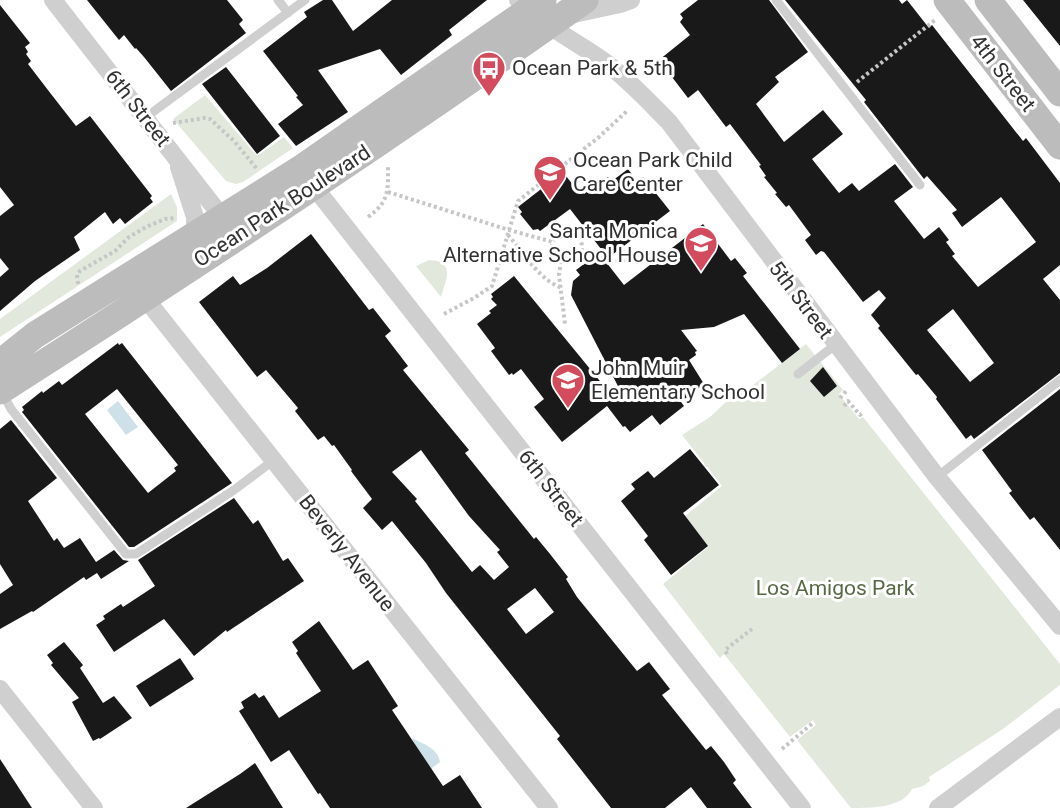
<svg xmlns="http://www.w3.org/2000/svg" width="1060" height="808" viewBox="0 0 1060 808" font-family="Roboto,sans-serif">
	<rect width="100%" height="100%" fill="#fff"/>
	<path fill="#e3e8dd" d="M205,95L257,156L284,137L293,148L243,182L236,184L226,181L173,119Z
		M171,194L177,207V221L0,337V319Z
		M429,260C456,261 446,280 441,297L416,266Z
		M806,344L843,390L839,394L859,419L863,417L1060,664V685L1003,729L929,777L930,781L923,786L912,789C903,808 871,808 851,808L797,740L816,725L813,720L790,737L724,654L720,658L663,584L708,547L685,516L722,486L682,435L710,417L743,386L748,389Z"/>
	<path fill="#cee0e8" d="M118,401L138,427L126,435L107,410Z
		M412,738C423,744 438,748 440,762L432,768L433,774L417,749Z"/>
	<path fill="#191919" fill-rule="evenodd" d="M87,0H227L243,20L239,24L246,33L171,91L144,57L136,48L135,49L124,35L119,40Z
		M323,0H332L353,31L392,0H487L449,30L452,35L401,75L380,49L318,70L348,112L296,146L278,124L303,105L296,97L298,96L263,51L307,17L304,12Z
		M698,0H769L808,52L775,77L779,82L756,104L784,142L823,110L843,134L812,159L839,193L852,183L859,191L895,164L913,187L894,201L924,239L939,227L949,240L946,242L955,254L952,256L978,287L1036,242L1001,197L962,227L952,213L957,210L927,176L924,179L864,102L866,100L785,0H899L902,4L907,0L929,28L932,25L1023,141L1026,138L1060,183V265L1043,279L1060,300V373L974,439L971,435L966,439L936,399L937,397L918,374L916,375L878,328L880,326L871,315L886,298L879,290L863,302L824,252L821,251L816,255L805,240L811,235L789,205L786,207L775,194L777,193L764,177L766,176L759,166L761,165L730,124L726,127L698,90L688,98L659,60L690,35L680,22L683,18L680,14ZM953,309L994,363L970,382L927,330Z
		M1023,0H1060V46Z
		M0,5L30,43L25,47L28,52L26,54L31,61L28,64L51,94L76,126L90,116L152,196L150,198L153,202L125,224L120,218L113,224L105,212L74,237L80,250L35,281L0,311V277L9,269L0,258V216L14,205L0,187Z
		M226,67L280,136L257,154L202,84Z
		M628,169L637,181L643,177L670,211L608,258L570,209L540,231L538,229L533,230L520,214L522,212L518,207L563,172L573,185L576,183L584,194L608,177L612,181Z
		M703,224L731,261L735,258L747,273L743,276L800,349L782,363L744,314L714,327L681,330L697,351L695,352L696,355L689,360L704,384L681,402L684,406L660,425L652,415L630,432L625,426L623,427L607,406L562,442L534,407L544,399L521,369L513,375L512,373L509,375L491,351L495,348L477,324L491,313L489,311L497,305L491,299L493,297L491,294L514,276L613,397L621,392L571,295L573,281L580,275L576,270L599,253L624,285Z
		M311,234L369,310L373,308L391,331L385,336L408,366L403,370L469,450L465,453L534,539L536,537L550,554L568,577L566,579L577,597L637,671L649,662L670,689L662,695L706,750L711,746L724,762L736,780L733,783L752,808H707L691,787L665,808H611L557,739L560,736L446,593L426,563L392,521L382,530L363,508L372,499L351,471L352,470L334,445L332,446L324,436L318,440L295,411L298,408L266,370L257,377L199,302L233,276L240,285L267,268ZM421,450L469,516L500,550L497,552L509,567L494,580L480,565L472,572L415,501L417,499L392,472ZM535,588L554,612L526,634L507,609Z
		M118,343L119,345L122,343L232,483L134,547H129L22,412L24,410L22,407L42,391L43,393L59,381L62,385ZM117,389L178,465L174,468L176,471L148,493L85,414Z
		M823,367L837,386L824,397L810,381Z
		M1060,389V550L1034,517L1030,520L1009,493L1012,491L982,450Z
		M11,420L57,478L28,501L54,541L57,538L64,548L80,538L96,562L114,550L123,560L129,561L101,579L97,573L86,580L84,577L33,612L32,611L0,629V594L13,585L0,564V429Z
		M690,449L719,485L683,513L708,546L671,575L644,540L648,536L621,501L635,489L631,484L648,471L654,478Z
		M234,498L253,524L258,520L283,561L288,558L304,581L227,632L226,630L194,656L164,619L114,652L96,625L105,619L103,616L121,604L123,607L155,586L138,560Z
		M319,621L353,670L368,660L398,706L392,710L443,786L460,775L482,808H330L320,793L318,794L289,750L271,762L239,711L244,708L241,702L255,693L259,698L264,695L279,718L321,691L296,653L298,651L292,642Z
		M64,642L83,665L80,668L103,703L114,696L132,718L100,739L99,738L93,741L72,702L79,698L51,665L53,663L47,655Z
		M180,658L194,679L150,707L136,686Z
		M0,759L32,808H0Z
		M255,763L283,808H186L240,774Z"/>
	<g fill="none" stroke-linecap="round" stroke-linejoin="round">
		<path stroke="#c6c6c6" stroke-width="4" stroke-dasharray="3 3" stroke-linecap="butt" d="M857,82L935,20
			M173,123L205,118L210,119L234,141L257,169
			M388,192L509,230L553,242
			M368,217C390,201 388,190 388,165
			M552 247a15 15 0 1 1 30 0a15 15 0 1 1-30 0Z
			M508,235C524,253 539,280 562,288
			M581,252L611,261H620L654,251
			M561,261L559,275L565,324
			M78,284L77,275L80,271L115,251L129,237L146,227L165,219L175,218
			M444,314L474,298L492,286L518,201L599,137L627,111
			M840,398L847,390
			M844,406L848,401L860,415L864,412
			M727,654L725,650L752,629
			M782,749L814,722"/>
		<path stroke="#cfcfcf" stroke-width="9" d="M278,0L288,13
			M776,0L920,185
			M146,117L305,0
			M798,374L835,345
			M2,392L11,409L126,554H136L234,490L274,460
			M937,477L1060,380"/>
		<path stroke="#cfcfcf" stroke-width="18" d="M53,0L222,217
			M518,0C543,26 576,41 605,62C629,80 648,101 669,122L937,477L1060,626
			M569,15L620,4L631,0
			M179,167L195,217V234
			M308,179L802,808
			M145,298L549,808
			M0,689L94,808
			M938,808L1060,717"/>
		<path stroke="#bcbcbc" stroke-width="27" d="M947,0L1060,146
			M988,0L1060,93
			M0,363L35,335L300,169L543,0
			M0,391C198,265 394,135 585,0"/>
	</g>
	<defs>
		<symbol id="bus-pin" viewBox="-11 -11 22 30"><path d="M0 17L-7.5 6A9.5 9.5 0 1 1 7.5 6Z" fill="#d24c5d" stroke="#fff"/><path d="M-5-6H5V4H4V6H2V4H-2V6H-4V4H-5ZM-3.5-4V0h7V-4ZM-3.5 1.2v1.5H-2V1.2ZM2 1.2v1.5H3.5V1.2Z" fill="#fff"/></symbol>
		<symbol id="school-pin" viewBox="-11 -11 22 30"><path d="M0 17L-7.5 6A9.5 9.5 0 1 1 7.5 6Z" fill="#d24c5d" stroke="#fff"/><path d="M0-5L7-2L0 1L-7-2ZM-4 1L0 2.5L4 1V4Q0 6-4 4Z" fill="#fff"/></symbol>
	</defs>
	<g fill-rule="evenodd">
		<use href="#bus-pin" x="470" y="49" width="38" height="52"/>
		<use href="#school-pin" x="531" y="153" width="38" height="52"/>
		<use href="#school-pin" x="682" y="224" width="38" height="52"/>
		<use href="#school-pin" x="549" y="361" width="38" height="52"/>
	</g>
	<g text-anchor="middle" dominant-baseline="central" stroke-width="6" stroke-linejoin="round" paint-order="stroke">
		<g font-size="21" fill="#323232" stroke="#fff" text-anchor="start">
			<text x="512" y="68">Ocean Park &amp; 5th</text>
			<text x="573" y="160">Ocean Park Child<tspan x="573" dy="24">Care Center</tspan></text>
			<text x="678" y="231" text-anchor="end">Santa Monica<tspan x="678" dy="24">Alternative School House</tspan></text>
			<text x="591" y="368">John Muir<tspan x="591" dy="24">Elementary School</tspan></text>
		</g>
		<g font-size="21" fill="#323232" stroke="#fff">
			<text transform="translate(1003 73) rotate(52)">4th Street</text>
			<text transform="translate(138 108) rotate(52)">6th Street</text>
			<text transform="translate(282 206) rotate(-33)">Ocean Park Boulevard</text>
			<text transform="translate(801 300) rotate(53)">5th Street</text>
			<text transform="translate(551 488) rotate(52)">6th Street</text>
			<text transform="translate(347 553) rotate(52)">Beverly Avenue</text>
		</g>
		<g font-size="21" fill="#586944" stroke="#fff">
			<text x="835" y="588">Los Amigos Park</text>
		</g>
	</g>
</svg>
